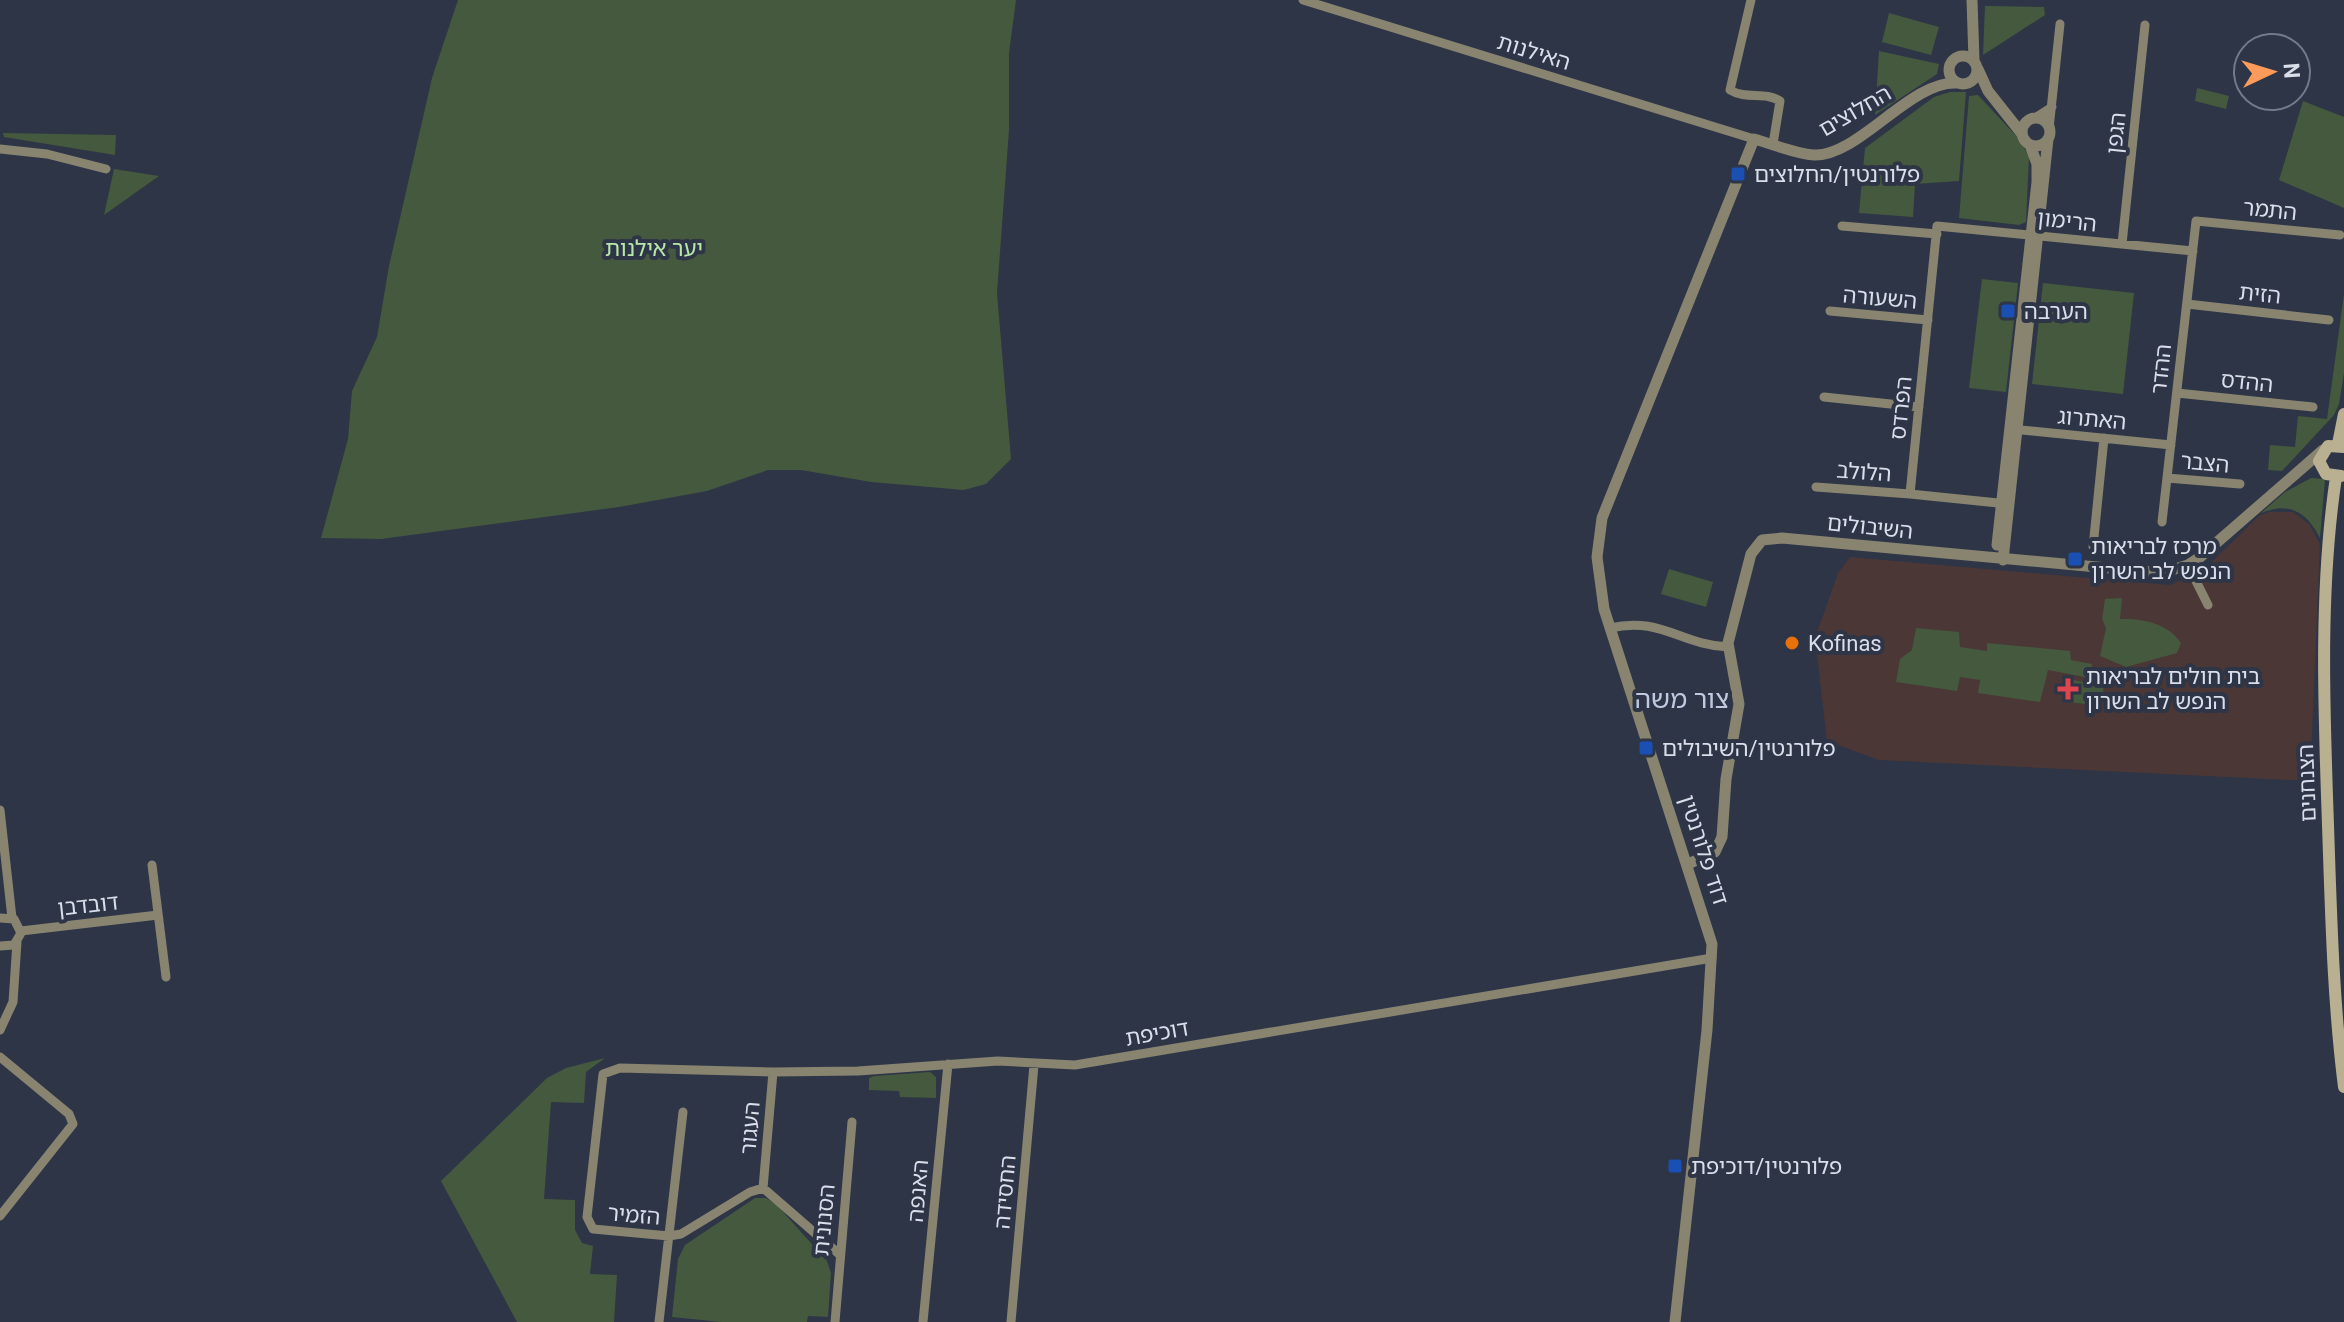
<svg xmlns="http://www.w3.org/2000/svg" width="2344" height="1322" viewBox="0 0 2344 1322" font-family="Roboto,'Noto Sans Hebrew',sans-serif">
	<rect width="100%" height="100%" fill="#2d3547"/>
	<path fill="#4b3736" d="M2269,512H2293L2309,524L2320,544L2310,781L1879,760L1827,741L1815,638L1838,573L1850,557L2169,585L2200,573L2259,516Z"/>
	<path fill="#44593d" d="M458,0H1016L1009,53V130L997,293L1011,459L986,484L964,490L871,482L801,470H768L707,491L619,507L381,539L321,538L348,439L352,391L377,337L389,266L432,78Z
		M1985,6L2044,7L2045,15L1983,55Z
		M1889,13L1939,27L1931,55L1882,42Z
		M1879,51L1939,64L1937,74L1875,115Z
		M2197,88L2229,96L2226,109L2195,101Z
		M1950,92H1966L1959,181L1915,184L1913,217L1859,213L1865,148L1934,97Z
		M1978,95L2020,140L2029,157L2026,222L2019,225L1959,218L1969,96Z
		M2303,101L2344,117V208L2279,180Z
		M3,133L116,135L115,155L4,137Z
		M114,169L159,176L104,215Z
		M1982,279L2018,283L2006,392L1969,388Z
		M2043,283L2134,293L2123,394L2032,384Z
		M2344,294V373L2339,404L2334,415L2282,471L2268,470L2270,445L2295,447L2298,416L2327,419Z
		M2311,478L2325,479L2320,538C2307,512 2289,501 2261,513L2285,492Z
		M1669,569L1713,582L1706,607L1661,594Z
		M2122,598L2120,619C2142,618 2168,623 2181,643L2177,653L2126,667L2100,656L2106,628L2102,619L2105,599Z
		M1916,628L1959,632L1960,647L1987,651V643L2070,651L2071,660L2092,664L2090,678L2048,670L2040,702L1978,693L1980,680L1960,677L1957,691L1896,682L1900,659L1912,650Z
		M2072,680L2104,685L2101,706L2069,702Z
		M605,1058L586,1072L584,1103L551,1102L544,1199L575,1200V1230L582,1243L593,1246L590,1274L617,1275L614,1322H517L441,1181L547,1078L566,1068Z
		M930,1072L936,1077V1098L900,1097L899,1091L869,1090V1078L874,1076Z
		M755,1198H766L776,1204L827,1261L831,1273L828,1317L808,1316L807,1322H721L672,1317L678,1259L685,1245Z"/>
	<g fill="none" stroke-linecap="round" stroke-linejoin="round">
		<path stroke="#898470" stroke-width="9" d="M1303,0L1754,139
			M1751,0L1730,90C1746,100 1765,91 1780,101L1773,144
			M2035,118L2052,107
			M2049,129L2060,24
			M0,149L47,154L106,169
			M1842,226L1937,234
			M2122,244L2145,25
			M2187,304L2329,320
			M1830,311L1928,320
			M2177,393L2313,407
			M1824,397L1919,407
			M2011,429L2171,445
			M2167,478L2240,484
			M1816,487L1910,494
			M2008,504L1910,494L1937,226L2193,251
			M2162,522L2196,221L2340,235
			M2093,547L2104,438
			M2188,565L2208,605
			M1610,628C1661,616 1680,645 1729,647
			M0,810L12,918
			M152,865L166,977
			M0,918L14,919L21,933L14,945L0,946
			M21,931L158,915
			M0,1030L13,1002L17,942
			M0,1057L69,1114L73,1124L0,1216
			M763,1188L773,1072
			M839,1254L763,1188L750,1192L681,1234L669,1236L593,1229L587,1217L603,1074L620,1068L773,1072L858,1071L998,1061L1075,1065L1712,958
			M659,1322L683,1112
			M835,1322L852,1122
			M923,1322L948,1064
			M1011,1322L1034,1065"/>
		<path stroke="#898470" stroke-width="11" d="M1972,0L1974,60
			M1949 70a14 14 0 1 1 28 0a14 14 0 1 1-28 0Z
			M1978,69L1988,91L2022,134
			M2022 132a14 14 0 1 1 28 0a14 14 0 1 1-28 0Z
			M1997,545L2037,182V164L2030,145
			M2003,560L2048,139
			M1688,864L1715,852L1722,837L1726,779L1739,704L1728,643L1751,554L1762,540L1782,538L2162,573L2188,565L2199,558L2323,450
			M1675,1322L1707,1030L1712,944L1604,609L1597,557L1602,518L1754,139C1773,144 1795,154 1814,155C1858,157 1911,80 1957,83"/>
		<path stroke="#b8b090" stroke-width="12" d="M2338,444L2344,414
			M2341,476L2326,474L2319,461L2328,446L2344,447
			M2336,477C2319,590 2324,711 2328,825C2331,913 2333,1000 2344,1087"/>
	</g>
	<g fill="#1a4fb4" stroke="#2d3547" stroke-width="3">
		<rect x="1730" y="166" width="16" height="16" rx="4"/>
		<rect x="2000" y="303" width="16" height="16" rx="4"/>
		<rect x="2067" y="551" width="16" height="16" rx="4"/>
		<rect x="1638" y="740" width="16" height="16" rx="4"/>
		<rect x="1667" y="1158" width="16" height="16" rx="4"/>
	</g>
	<circle fill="#e8710a" stroke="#2d3547" stroke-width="3" cx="1792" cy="643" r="8"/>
	<path fill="#e0444e" stroke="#2d3547" stroke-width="3" d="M2064 677h8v8h8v8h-8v8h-8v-8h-8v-8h8z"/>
	<g text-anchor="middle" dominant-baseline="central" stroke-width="8" stroke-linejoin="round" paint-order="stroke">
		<g font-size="22" fill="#d9deea" stroke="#2d3547">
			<text transform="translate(1534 52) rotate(17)">האילנות</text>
			<text transform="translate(1855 111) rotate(-30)">החלוצים</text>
			<text transform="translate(2116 133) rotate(-84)">הגפן</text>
			<text transform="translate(2270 210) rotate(6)">התמר</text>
			<text transform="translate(2067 221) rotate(6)">הרימון</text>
			<text transform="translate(2260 294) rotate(6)">הזית</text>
			<text transform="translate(1880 298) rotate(5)">השעורה</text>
			<text transform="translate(2161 369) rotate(-84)">ההדר</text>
			<text transform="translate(2247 382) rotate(6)">ההדס</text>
			<text transform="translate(1901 408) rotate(-84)">הפרדס</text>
			<text transform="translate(2092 419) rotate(5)">האתרוג</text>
			<text transform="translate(2205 463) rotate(5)">הצבר</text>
			<text transform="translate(1864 472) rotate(4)">הלולב</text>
			<text transform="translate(1870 527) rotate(6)">השיבולים</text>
			<text transform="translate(2307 783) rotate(-92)">הצנחנים</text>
			<text transform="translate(1704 850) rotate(72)">דוד פלורנטין</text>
			<text transform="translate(88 905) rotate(-6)">דובדבן</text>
			<text transform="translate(1157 1033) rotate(-10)">דוכיפת</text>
			<text transform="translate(750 1128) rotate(-85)">העגור</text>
			<text transform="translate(918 1191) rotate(-85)">האנפה</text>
			<text transform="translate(1005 1192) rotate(-85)">החסידה</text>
			<text transform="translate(634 1215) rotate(5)">הזמיר</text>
			<text transform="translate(824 1220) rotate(-85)">הסנונית</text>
		</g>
		<g font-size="22" fill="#d9deea" stroke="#2d3547" text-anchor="start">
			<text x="1754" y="174">פלורנטין/החלוצים</text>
			<text x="2024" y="311">הערבה</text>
			<text x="2091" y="546">מרכז לבריאות<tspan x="2091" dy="25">הנפש לב השרון</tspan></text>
			<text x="1808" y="643">Kofinas</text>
			<text x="2086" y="676">בית חולים לבריאות<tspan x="2086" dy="25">הנפש לב השרון</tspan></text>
			<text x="1662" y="748">פלורנטין/השיבולים</text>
			<text x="1691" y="1166">פלורנטין/דוכיפת</text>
		</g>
		<g font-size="22" fill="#b8e7a8" stroke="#2d3547">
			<text x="654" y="248">יער אילנות</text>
		</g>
		<g font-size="26" fill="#bfc9e0" stroke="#2d3547">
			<text x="1682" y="699">צור משה</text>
		</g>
	</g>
	<g transform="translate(2272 72) rotate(86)"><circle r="38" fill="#2d3547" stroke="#727988" stroke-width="2"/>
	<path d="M0-6L14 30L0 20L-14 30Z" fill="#ff9b5a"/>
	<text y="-12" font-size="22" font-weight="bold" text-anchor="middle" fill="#d9deea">N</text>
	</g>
</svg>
